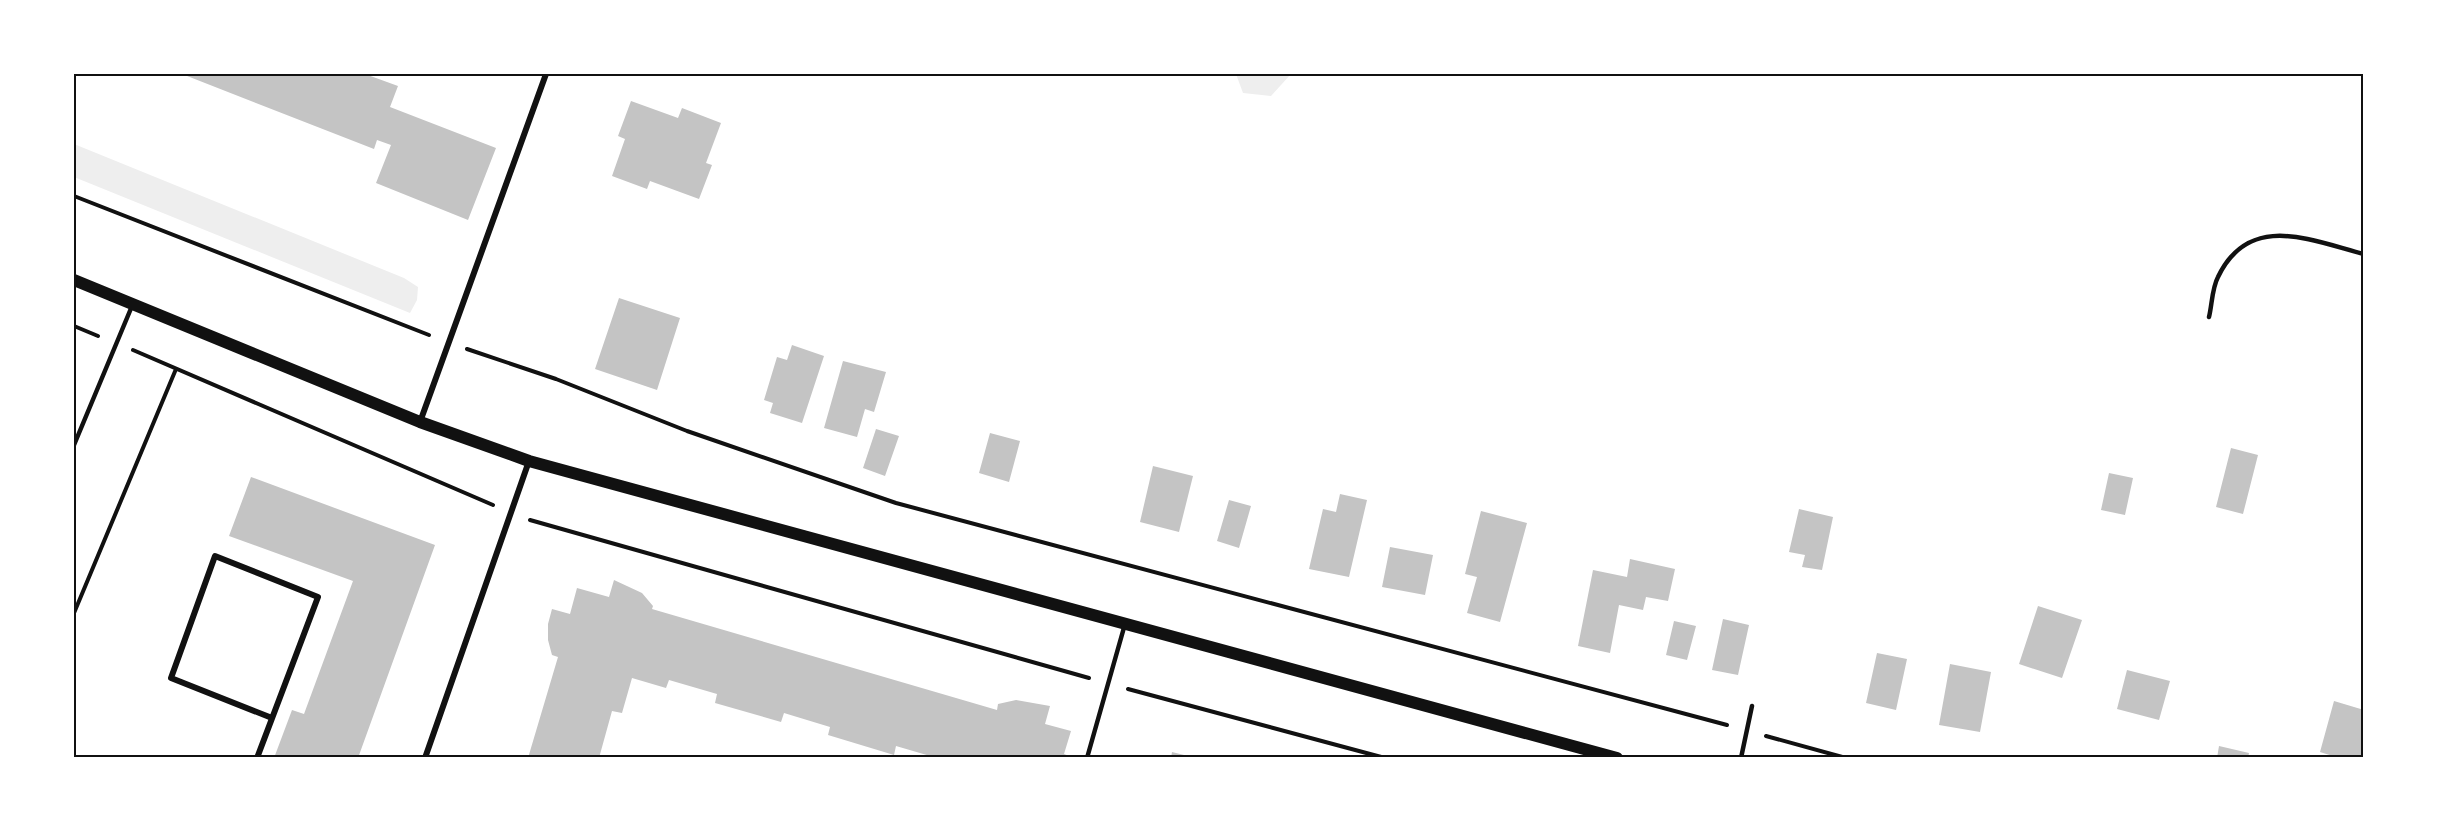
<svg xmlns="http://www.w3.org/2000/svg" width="2437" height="831" viewBox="0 0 2437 831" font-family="'IBM Plex Sans',sans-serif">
	<rect width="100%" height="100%" fill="#fff"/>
	<path fill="#eee" d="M1236,74H1291L1271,96L1243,93Z
		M74,144L404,278L418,287L417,300L410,313L74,177Z"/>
	<path fill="#c4c4c4" d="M182,74H365L398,86L390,107L496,148L468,220L376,183L391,145L377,140L374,149Z
		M631,101L678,118L682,108L721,123L706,163L712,165L699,199L650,181L647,189L612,176L625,139L618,136Z
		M619,298L680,318L657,390L595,369Z
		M792,345L824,356L802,423L770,413L773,403L764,400L777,357L787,360Z
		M843,361L886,372L874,412L865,409L857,437L824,428Z
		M876,429L899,436L885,476L863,468Z
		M990,433L1020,441L1009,482L979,473Z
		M2231,448L2258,455L2243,514L2216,507Z
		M1153,466L1193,476L1179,532L1140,522Z
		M2109,473L2133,478L2125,515L2101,510Z
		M251,477L435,545L358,758H274L292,710L304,714L353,581L229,536Z
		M1340,494L1367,500L1349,577L1309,569L1323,509L1336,512Z
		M1229,500L1251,506L1239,548L1217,541Z
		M1799,509L1833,517L1822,570L1802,567L1805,555L1789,552Z
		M1481,511L1527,523L1500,622L1467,613L1477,577L1465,574Z
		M1390,547L1433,555L1425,595L1382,587Z
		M1630,559L1675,569L1668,601L1646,597L1643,610L1619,605L1610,653L1578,646L1593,570L1627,577Z
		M614,580L642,593L653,606L652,609L997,710L998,704L1016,700L1050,706L1045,724L1071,731L1064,754L1074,758H937L896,746L894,755L828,735L830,727L784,713L781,722L715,703L717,694L669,680L666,688L632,678L622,713L612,711L599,758H528L558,657L552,655L548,640V624L552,609L570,614L577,588L609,597Z
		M2038,606L2082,620L2062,678L2019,664Z
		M1723,619L1749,625L1738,675L1712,670Z
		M1674,621L1696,626L1687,660L1666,655Z
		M1877,653L1907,659L1896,710L1866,703Z
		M1950,664L1991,672L1980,732L1939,725Z
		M2127,670L2170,681L2159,720L2117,709Z
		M2334,701L2364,710V744L2360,758H2339L2320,752Z
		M2219,746L2249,753L2248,758H2217Z
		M1172,752L1192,757V758H1171Z"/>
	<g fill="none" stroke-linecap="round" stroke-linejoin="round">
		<path stroke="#111" stroke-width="4" d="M74,196L429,335
			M74,326L98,336
			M467,349L556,379L687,431L896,503L1727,725
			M133,350L493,505
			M530,520L1089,678
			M74,613L176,369
			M1128,689L1385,758
			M1766,736L1846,758"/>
		<path stroke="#111" stroke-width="4.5" d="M2209,317C2212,305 2212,288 2218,277C2249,212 2310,240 2364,254
			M74,445L132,306
			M1087,758L1125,624
			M1741,758L1752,706"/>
		<path stroke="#111" stroke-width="6" d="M420,422L546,74
			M257,758L318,597L215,556L171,678L272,718
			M425,758L529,461"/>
		<path stroke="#111" stroke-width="12" d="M74,280L420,422L529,461L1617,758"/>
	</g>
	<rect width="2437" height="831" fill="none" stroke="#ffffff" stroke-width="150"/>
	<rect x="75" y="75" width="2287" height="681" fill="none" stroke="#111" stroke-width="2"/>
</svg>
